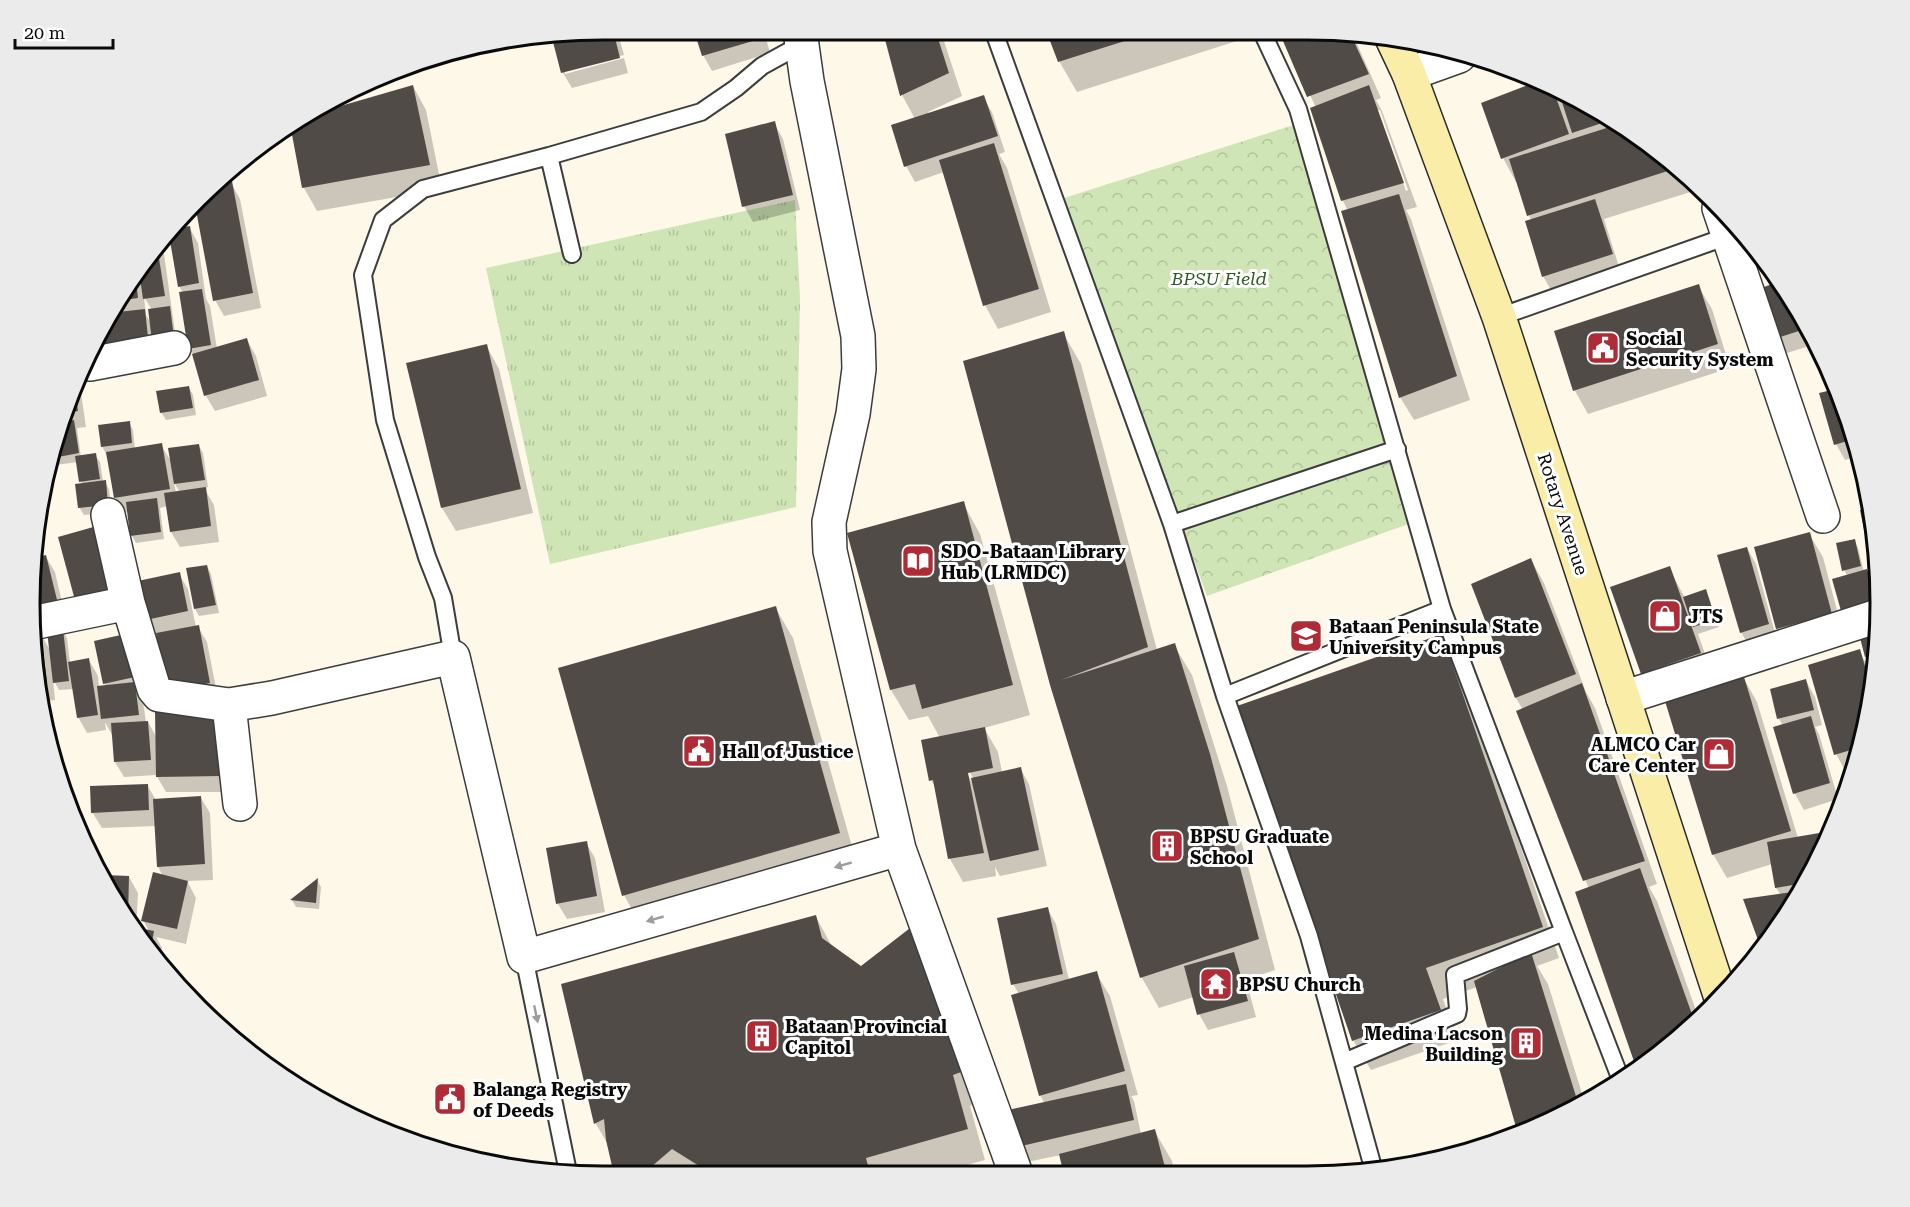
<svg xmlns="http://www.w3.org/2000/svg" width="1910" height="1207" viewBox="0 0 1910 1207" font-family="'Roboto Serif',serif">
	<defs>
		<pattern id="grass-tufts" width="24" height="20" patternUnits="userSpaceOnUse" patternTransform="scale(1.5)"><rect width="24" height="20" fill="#cfe5b5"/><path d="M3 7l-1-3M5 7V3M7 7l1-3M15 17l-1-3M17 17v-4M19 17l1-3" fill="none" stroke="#b0c39a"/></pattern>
		<pattern id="park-crowns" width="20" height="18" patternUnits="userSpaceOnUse" patternTransform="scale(1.5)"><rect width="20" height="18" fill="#cfe5b5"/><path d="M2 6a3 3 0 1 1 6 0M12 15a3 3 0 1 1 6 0" fill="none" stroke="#b0c39a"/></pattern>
	</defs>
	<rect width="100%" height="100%" fill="#fef8e8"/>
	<path fill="url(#grass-tufts)" d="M795,200L800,298L796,507L550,564L486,268Z"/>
	<path fill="url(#park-crowns)" d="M1297,124L1417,521L1207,596L1064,198Z"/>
	<path fill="#0003" fill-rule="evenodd" d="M604,30H617L624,55L565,71V74L624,58L628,73L572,88L563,73L554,38Z
		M696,31H764L770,53L712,71L703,55Z
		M884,32H941L962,96L928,112L929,114L983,97L992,112L1005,152L999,154L1007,168L1051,312L998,329L985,305L944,172L915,182L906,166L915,119L902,95Z
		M1048,33L1241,34L1243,39L1077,92L1059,61Z
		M1282,34L1353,35L1381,98L1376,100L1382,111L1417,207L1406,210L1411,219L1470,400L1414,420L1400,397L1348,211L1343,201L1312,109L1316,108ZM1377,110H1380L1408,190L1406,191Z
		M1525,73L1656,149L1695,186L1697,190L1604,219L1620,270L1552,292L1543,276L1531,221L1518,181L1516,182L1503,158L1529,86Z
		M413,86L426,110L442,189L317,211L304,188L291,124Z
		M774,123L783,139L800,210L753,222L744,206Z
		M231,183L240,199L261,308L224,316L215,300L197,209L223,184Z
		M189,227L198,243L206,299L210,306L217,349L247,340L256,356L267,396L215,411L206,396L195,357L189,348L183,293L179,286L170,234L175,230Z
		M161,243L163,247L178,353L88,367L138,274L142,281L141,269L148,255ZM144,297L152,310V325L146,315Z
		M1779,284L1803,317L1816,344L1787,353L1778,337L1763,289Z
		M1698,286L1712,309L1730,368L1588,414L1575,391L1556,332Z
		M1063,333L1081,364L1157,650L1174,645L1192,675L1227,786L1275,970L1246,980L1256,1017L1208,1030L1199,1014L1194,997L1159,1008L1142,978L1052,685Z
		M486,345L499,369L533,513L456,531L442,508L408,364Z
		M77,387L81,393L86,427L77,428L81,457L95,455L100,462L103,482H105L109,489L112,512L84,515L79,507L82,484L78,462L56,465L52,460L61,419Z
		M189,387L193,395L196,415L166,420L161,412Z
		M1850,419L1858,456L1845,460L1836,444Z
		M129,423L133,430L135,449L161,445L172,463L199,446L203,453L208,487L204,488L214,505L219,542L180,547L171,532L168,506L160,508L164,539L136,543L132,536L129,512L124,513L115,497L106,454L102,446ZM174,482L180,493H176Z
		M963,503L980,534L1030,715L984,728L998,752L1002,772L1020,768L1029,784L1047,866L1000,876L995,867L996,876L963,882L950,859L937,790L931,780L940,738L928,716L909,720L891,690L849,534ZM966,765L973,778V784L963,767Z
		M1871,510L1875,529L1877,586L1861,512Z
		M1809,534L1823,557L1844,637L1791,652L1777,629Z
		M37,535L41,558L46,557L55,572L67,624L39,631L51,652L63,631L67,638L70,663L89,660L98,676L99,687L106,686L104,683L133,634L146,722H148L157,738L221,711L230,792H166L156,775L124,777L115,762L114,734L112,735L105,722L106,730L87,733L78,717L74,689L59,690L53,679L55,700L45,701L31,566Z
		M1854,541L1858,548L1864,572L1867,571L1877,589L1878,626L1844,570Z
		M1747,548L1756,564L1777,640L1750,648L1741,632Z
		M1531,560L1544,583L1586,692L1595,708L1657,884L1649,887L1657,901L1698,1016L1656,1058L1639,1069L1577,893L1589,889L1518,712L1523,710L1516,698L1473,585Z
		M207,566L211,574L219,613L199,616L195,609L188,570Z
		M1669,568L1685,598L1705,591L1719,627L1698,634L1713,677L1656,697L1643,674L1612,588Z
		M179,574L188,589L196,627H198L207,642L218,698L178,706L158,635L151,636L142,621Z
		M775,607L793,638L857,864L641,926L624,895Z
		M1878,631L1879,641L1875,664V662L1871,663L1866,656Z
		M1441,636L1459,667L1559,958L1537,966L1548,984L1585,1103L1560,1118L1477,987L1443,999L1457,1040L1371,1070L1353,1040Z
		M1859,651L1873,676L1860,752L1851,777L1849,778L1836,754Z
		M1744,679L1757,702L1798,838L1821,857L1763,950L1745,900L1781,895L1776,888L1772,864L1727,878L1713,854Z
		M1806,681L1815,697L1822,725L1815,727L1819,734L1838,799L1804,810L1795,794L1775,728L1783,726L1779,719Z
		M48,735L56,749V765L50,752Z
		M147,785L156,800L201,798L210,813L213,880L187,881L196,898L186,944L156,937L162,948L160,958L126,922L106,876L129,877L138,893L136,929L149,931L143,920L163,876L158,867L156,826L102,828L92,812Z
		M68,793H70L79,808L80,819Z
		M586,843L595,858L605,912L567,919L558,904Z
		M317,880L321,887L319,909L296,907L292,900Z
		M1047,908L1056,924L1069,980L1096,973L1110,996L1138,1095L1131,1096L1134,1101L1141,1134L1154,1130L1172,1161L1175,1175H1066L1061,1155L1027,1162L1018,1147L1045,1104L1040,1095L1019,994L1013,984Z
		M816,917L833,948L861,968L913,927L977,1102L970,1106L985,1160L935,1174L618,1173L610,1148L596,1124L562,985Z"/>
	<path fill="#514b47" d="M604,30H613L620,58L561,73L552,38Z
		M694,31H761L763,38L702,56Z
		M883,32H936L949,73L900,96Z
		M1047,33H1147V34L1058,62Z
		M1280,34L1351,35L1369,74L1307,97Z
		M1523,73L1553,89L1569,134L1501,159L1481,103L1528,85Z
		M413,85L430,165L302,188L290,124L306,116Z
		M1369,85L1404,183L1341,201L1310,108Z
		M1559,93L1608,121L1572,133Z
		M984,95L998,136L904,167L891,125Z
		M775,121L793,195L742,207L725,134Z
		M1616,125L1656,149L1677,168L1527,216L1509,159Z
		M994,143L1039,289L983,306L939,160Z
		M232,181L253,293L213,301L196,210L225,183Z
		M1399,194L1457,376L1399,398L1341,211Z
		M1595,199L1613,254L1542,277L1525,221Z
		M190,226L199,283L178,287L169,235L177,228Z
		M157,246L165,296L143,299L139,271L148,255Z
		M136,279L138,298L124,300Z
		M1778,282L1803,317L1808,328L1777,338L1761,288Z
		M1699,284L1718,344L1573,391L1554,331Z
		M202,289L211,345L188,349L179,292Z
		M170,306L175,346L153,349L148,309Z
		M145,309L149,347H99L118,312Z
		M1064,331L1148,647L1061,680L1175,643L1210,754L1259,939L1140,978L1050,685L963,361Z
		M247,338L259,380L204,396L192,354Z
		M487,344L521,489L441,508L406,363Z
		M189,386L193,408L160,413L156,391Z
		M1836,389L1850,419L1854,439L1834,445L1819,393Z
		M75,392L78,411L63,413Z
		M74,420L79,453L53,458L60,422Z
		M130,421L132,443L101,447L98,425Z
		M162,443L170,489L114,498L106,452Z
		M199,444L205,480L174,484L168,448Z
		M96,453L100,479L79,482L75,456Z
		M106,480L108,505L78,508L75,484Z
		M206,487L211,526L170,532L164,493Z
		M157,498L161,532L130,536L126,502Z
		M964,501L1013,685L922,709L915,684L890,690L847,533Z
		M1870,508L1875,529L1876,587L1860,510Z
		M104,524L123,591L76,604L58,537Z
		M1810,532L1832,614L1776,629L1754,547Z
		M1855,539L1861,566L1842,571L1836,543Z
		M1747,547L1769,624L1740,633L1717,555Z
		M46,555L59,608L36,614L31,566L33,558Z
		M1531,558L1576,674L1515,698L1471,584Z
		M207,565L216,605L194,609L186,568Z
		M1670,566L1701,653L1641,674L1610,587Z
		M1867,569L1878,608L1843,618L1832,579Z
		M180,572L188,611L141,621L133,582Z
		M1706,589L1716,620L1693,627L1683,597Z
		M776,606L840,833L622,896L558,668Z
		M199,625L210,683L168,691L156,633Z
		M63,629L69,681L53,683L47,631Z
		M1878,629L1877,653L1865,657L1859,634Z
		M41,631L47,684L43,685L38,632Z
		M134,632L144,675L103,684L94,641Z
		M1442,634L1543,927L1426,968L1441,1010L1352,1041L1237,706Z
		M1860,649L1871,687L1861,747L1834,755L1808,665Z
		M89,658L98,715L77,718L68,662Z
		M1744,677L1791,831L1712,855L1665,701Z
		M1806,679L1814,710L1777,719L1770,689Z
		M135,682L139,715L101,719L97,686Z
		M1582,683L1645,861L1583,881L1516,711Z
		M222,709V776L156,777L155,710Z
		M1811,716L1830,783L1793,794L1773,727Z
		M148,721L151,760L114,762L111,723Z
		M985,727L993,768L968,773L984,853L948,859L933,780L929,781L921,740Z
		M1021,767L1039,850L990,861L971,778Z
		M148,784L149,810L91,813L90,786Z
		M201,796L205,864L157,867L153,799Z
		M1831,831L1821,857L1805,883L1775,888L1767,842Z
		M587,841L597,896L556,904L546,848Z
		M1640,868L1694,1020L1656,1058L1637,1070L1575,892Z
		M153,872L188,881L177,929L141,921Z
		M105,875L129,876L128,917H124Z
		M318,878L316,903L290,900Z
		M1800,891L1786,914L1762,951L1743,899Z
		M1048,907L1063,974L1011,985L997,918Z
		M816,915L822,938L861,966L914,925L935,988L934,1000L940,997L961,1072L953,1075L968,1129L866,1158L870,1174L704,1173V1169L672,1149L644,1173H616L612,1166L606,1140L604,1119L594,1124L561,984Z
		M130,926L154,931L151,948Z
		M1234,952L1248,1001L1197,1015L1184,966Z
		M1531,952L1579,1106L1560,1118L1518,1134L1474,981Z
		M1097,971L1125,1071L1039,1096L1011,995Z
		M1126,1084L1134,1120L1017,1147L1008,1110Z
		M1155,1129L1167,1175H1064L1059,1154Z"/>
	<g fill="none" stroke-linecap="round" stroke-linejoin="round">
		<defs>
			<path id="service" d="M994,32L1172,524L1225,696
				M1263,34L1298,109L1442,609
				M549,156L572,254
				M1499,317L1728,236
				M1172,524L1397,449
				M453,657L443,598L427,557L385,420L363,275L383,220L423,189L549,156L701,112L736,88L762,66L802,44
				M1564,932L1621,1080
				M524,957L568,1172
				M1344,1062L1457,1014L1458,1009L1455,975L1564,932L1442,609L1225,696L1309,936L1374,1171"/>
			<path id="minor" d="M800,31L807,81L858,336L859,369L853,414L829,522L830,551L899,849L1016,1174
				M1409,74L1459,56
				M1719,208L1823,516
				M90,364L174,348
				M108,515L128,603
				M37,622L128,603L154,689L159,695L229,705L272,698L453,657L524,957L899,849
				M1623,698L1878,616
				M229,705L240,804"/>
			<path id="secondary" d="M1392,38L1409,74L1499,317L1720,995"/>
		</defs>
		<use href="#service" stroke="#3d3d3d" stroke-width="20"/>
		<use href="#minor" stroke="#3d3d3d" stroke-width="36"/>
		<use href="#secondary" stroke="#2c2c2c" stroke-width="36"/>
		<use href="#service" stroke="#fff" stroke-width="16"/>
		<use href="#minor" stroke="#fff" stroke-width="33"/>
		<use href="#secondary" stroke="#faeda7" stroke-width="33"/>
	</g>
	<defs><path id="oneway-solid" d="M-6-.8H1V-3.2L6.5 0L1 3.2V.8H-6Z" transform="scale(1.5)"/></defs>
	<g fill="#9d9d9d">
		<use href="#oneway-solid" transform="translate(843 865) rotate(164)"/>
		<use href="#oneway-solid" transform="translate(655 919) rotate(164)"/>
		<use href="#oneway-solid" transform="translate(536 1014) rotate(78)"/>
	</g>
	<defs>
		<symbol id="civic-square" viewBox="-11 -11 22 22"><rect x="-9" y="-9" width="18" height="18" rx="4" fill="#af2c37" stroke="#fff"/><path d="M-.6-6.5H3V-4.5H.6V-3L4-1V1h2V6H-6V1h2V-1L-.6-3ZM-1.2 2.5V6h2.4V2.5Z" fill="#fff"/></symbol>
		<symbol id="library-square" viewBox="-11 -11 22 22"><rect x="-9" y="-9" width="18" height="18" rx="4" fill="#af2c37" stroke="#fff"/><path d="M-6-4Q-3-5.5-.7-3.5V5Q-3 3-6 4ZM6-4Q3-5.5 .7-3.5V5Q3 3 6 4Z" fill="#fff"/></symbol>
		<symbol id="shop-square" viewBox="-11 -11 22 22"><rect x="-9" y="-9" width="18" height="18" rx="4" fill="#af2c37" stroke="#fff"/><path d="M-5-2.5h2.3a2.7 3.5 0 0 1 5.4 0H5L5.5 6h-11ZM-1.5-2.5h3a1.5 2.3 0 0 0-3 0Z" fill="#fff"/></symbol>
		<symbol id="university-square" viewBox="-11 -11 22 22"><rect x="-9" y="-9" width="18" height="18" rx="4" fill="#af2c37" stroke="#fff"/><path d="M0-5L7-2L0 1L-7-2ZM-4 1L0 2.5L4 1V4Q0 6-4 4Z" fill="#fff"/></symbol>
		<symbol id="building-square" viewBox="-11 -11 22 22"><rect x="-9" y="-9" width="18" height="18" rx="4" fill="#af2c37" stroke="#fff"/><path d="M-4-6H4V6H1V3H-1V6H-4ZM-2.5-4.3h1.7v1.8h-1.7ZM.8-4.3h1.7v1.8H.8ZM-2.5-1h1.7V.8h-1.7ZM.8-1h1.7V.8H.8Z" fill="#fff"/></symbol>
		<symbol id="temple-square" viewBox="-11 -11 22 22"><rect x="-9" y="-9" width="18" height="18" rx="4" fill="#af2c37" stroke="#fff"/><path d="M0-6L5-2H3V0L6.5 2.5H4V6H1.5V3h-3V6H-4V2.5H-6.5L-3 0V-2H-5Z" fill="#fff"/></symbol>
	</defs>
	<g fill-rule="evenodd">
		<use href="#civic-square" x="1584" y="329" width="38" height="38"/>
		<use href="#library-square" x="899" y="542" width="38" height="38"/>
		<use href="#shop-square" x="1646" y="597" width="38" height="38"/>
		<use href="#university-square" x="1287" y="617" width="38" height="38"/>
		<use href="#civic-square" x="680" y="732" width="38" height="38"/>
		<use href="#shop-square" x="1700" y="735" width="38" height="38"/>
		<use href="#building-square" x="1148" y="827" width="38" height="38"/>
		<use href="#temple-square" x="1197" y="965" width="38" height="38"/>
		<use href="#building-square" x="743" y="1017" width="38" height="38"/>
		<use href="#building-square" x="1507" y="1024" width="38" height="38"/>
		<use href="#civic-square" x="431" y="1080" width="38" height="38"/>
	</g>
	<g text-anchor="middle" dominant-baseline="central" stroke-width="6" stroke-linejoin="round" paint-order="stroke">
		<g font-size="18" font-style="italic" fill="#2e5c20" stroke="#fff">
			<text x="1219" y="278">BPSU Field</text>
		</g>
		<g font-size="18" font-weight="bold" fill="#0a0a0a" stroke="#fff" text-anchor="start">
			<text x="1626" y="338">Social<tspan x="1626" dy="21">Security System</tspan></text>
			<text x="941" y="551">SDO-Bataan Library<tspan x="941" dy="21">Hub (LRMDC)</tspan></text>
			<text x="1688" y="616">JTS</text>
			<text x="1329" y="626">Bataan Peninsula State<tspan x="1329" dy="21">University Campus</tspan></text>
			<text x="1696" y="744" text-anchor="end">ALMCO Car<tspan x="1696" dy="21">Care Center</tspan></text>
			<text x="722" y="751">Hall of Justice</text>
			<text x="1190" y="836">BPSU Graduate<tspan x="1190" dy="21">School</tspan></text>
			<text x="1239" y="984">BPSU Church</text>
			<text x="785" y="1026">Bataan Provincial<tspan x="785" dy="21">Capitol</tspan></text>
			<text x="1503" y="1033" text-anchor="end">Medina Lacson<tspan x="1503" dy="21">Building</tspan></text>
			<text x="473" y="1089">Balanga Registry<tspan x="473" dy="21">of Deeds</tspan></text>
		</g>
		<g font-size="18" fill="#0a0a0a" stroke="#fff">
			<text transform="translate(1563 514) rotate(72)">Rotary Avenue</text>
		</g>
	</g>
	<path d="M0 0H1910V1207H0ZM603 40H1307A563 563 0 0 1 1870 603V603A563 563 0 0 1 1307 1166H603A563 563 0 0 1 40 603V603A563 563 0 0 1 603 40Z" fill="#ebebeb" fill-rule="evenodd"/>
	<path fill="none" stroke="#0a0a0a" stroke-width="3" d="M603 40H1307A563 563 0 0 1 1870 603V603A563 563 0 0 1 1307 1166H603A563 563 0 0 1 40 603V603A563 563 0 0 1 603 40Z"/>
	<path d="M15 39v9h98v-9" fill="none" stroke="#0a0a0a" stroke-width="3"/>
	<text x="24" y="39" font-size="18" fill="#0a0a0a" stroke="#ffffff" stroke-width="4.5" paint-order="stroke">20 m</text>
</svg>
